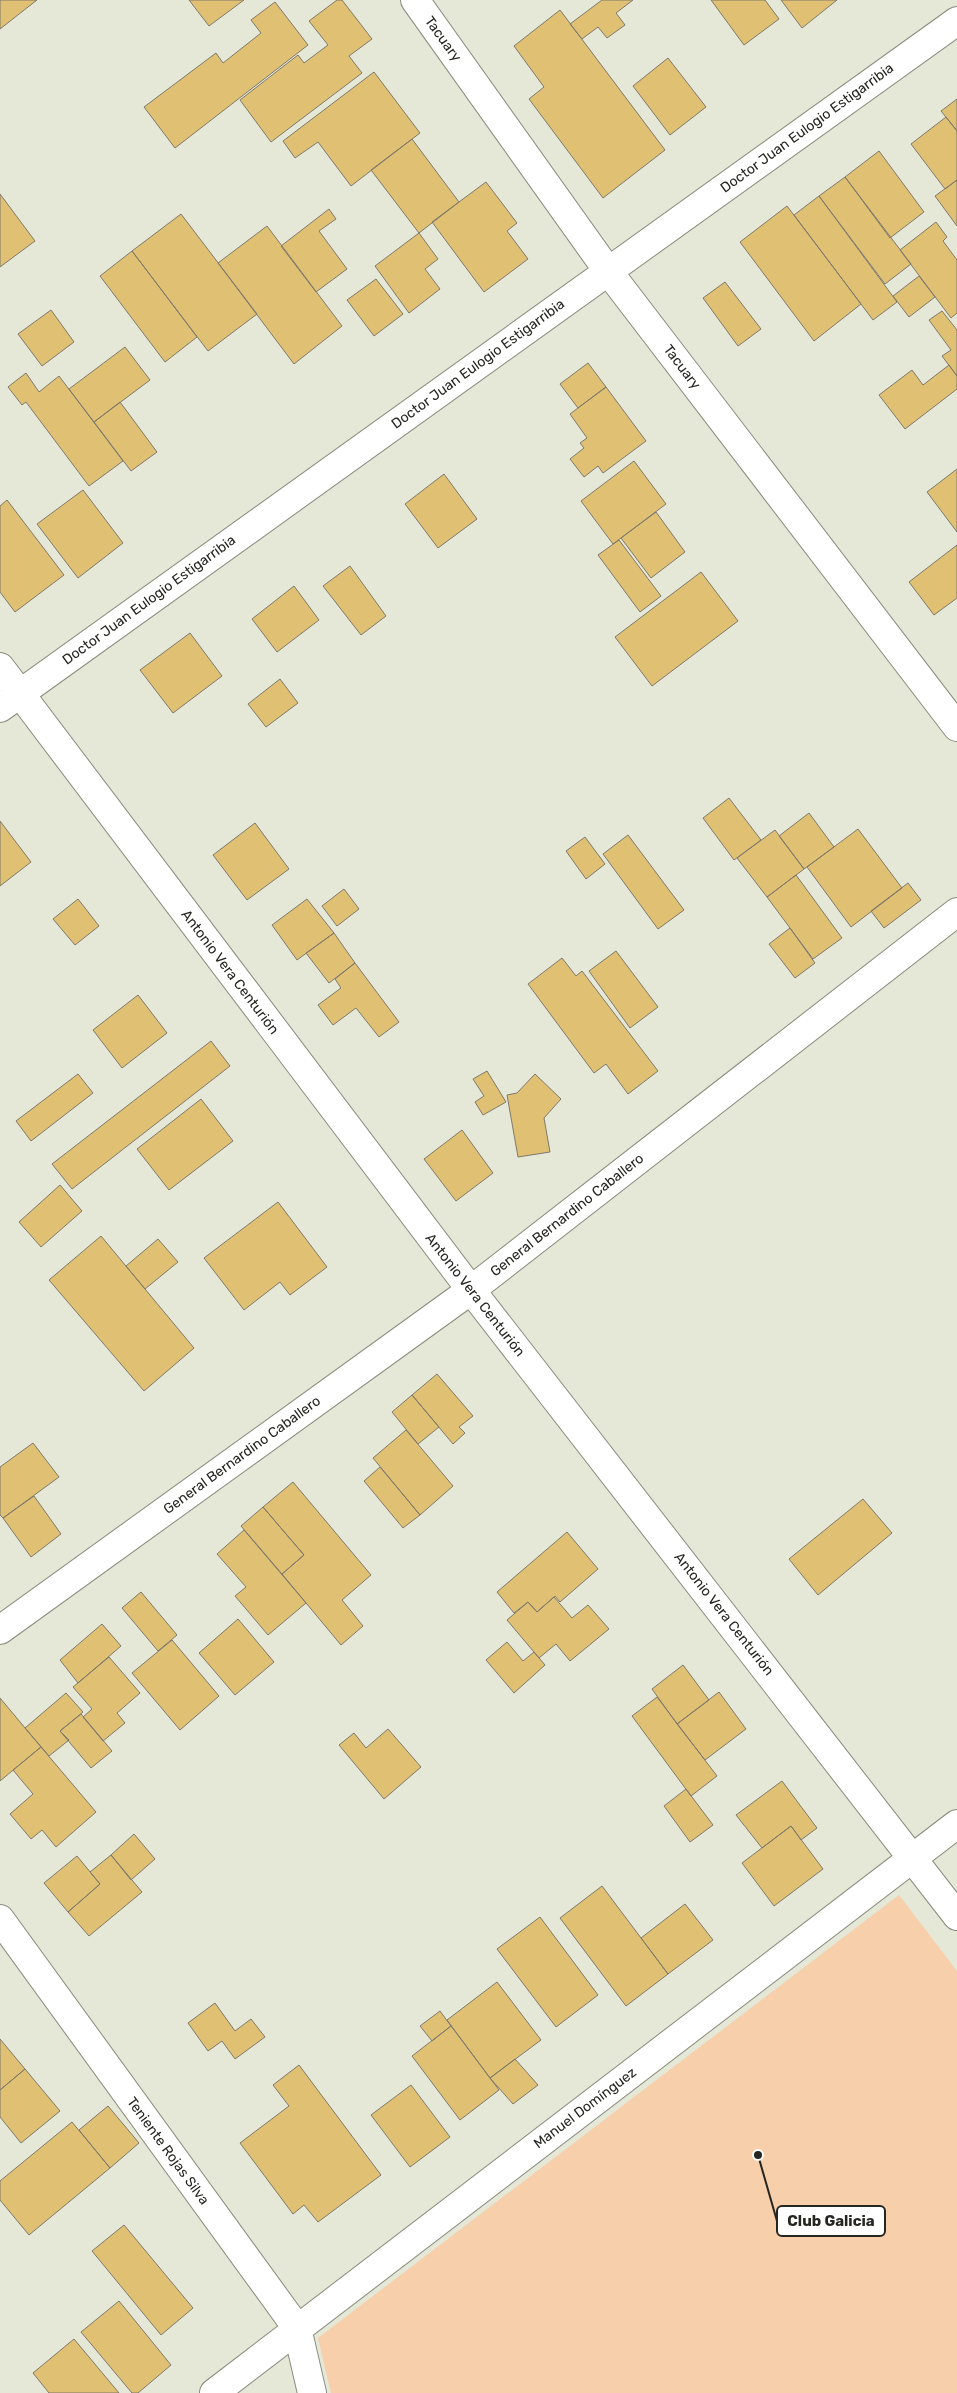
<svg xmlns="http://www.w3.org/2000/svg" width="957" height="2393" viewBox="0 0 957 2393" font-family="Rubik,sans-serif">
	<rect width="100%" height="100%" fill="#e5e7d7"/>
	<path fill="#f7cfab" d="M899,1895L957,1971V2393H331L318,2338Z"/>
	<path fill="#e0c173" stroke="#7f796b" d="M0,0H37L0,29Z
		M189,0H244L209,26Z
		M337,0H342L372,39L349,56L362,73L271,142L240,100L298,55L304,63L328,45L309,21Z
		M602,0H633L616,13L625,25L607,38L598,27L582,39L570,24Z
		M711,0H765L779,19L744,45Z
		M781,0H837L802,28Z
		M275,2L308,45L175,148L144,107L216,53L223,63L261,33L251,20Z
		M560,10L665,150L603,198L529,99L544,87L514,46Z
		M668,58L706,107L670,135L633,86Z
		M374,72L420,133L351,186L318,142L295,158L283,141Z
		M957,99V131L941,111Z
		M946,117L957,131V180L945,189L911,144Z
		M412,139L459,202L419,233L371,170Z
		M879,151L924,212L890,238L845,177Z
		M845,177L911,264L885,284L819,196Z
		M957,180V226L935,196Z
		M486,182L517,223L507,231L528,259L484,292L432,222Z
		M0,194L35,241L0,267Z
		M819,196L897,302L873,320L794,215Z
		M787,206L861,304L814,341L740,242Z
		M329,209L336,219L319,231L347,269L316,292L281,246Z
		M181,214L257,314L208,351L132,251Z
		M936,222L947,237L943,241L957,260V313L951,318L900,250Z
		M267,226L342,326L294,364L218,263Z
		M419,233L438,259L425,269L440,289L409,313L375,266Z
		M132,251L197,337L165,362L100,276Z
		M919,276L935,297L909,317L893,296Z
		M376,279L403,314L374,336L347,300Z
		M725,282L761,329L738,346L703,298Z
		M51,310L74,342L42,366L18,334Z
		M942,311L957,330V376L942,356L951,350L929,320Z
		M125,347L150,380L94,422L69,389Z
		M588,363L606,387L578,408L560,384Z
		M949,365L957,376V389L905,429L879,395L912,370L923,385Z
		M26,373L39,392L59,376L123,461L89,486L26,402L22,405L8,387Z
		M606,387L646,441L603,473L598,466L584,477L570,459L584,448L580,443L587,438L570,414Z
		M120,402L157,452L131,471L94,422Z
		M634,461L666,504L613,544L581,501Z
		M957,469V532L927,492Z
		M444,474L477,519L438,548L405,504Z
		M83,490L123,543L78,578L37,524Z
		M7,500L64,575L15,612L0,592V506Z
		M656,512L685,552L651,578L621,538Z
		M619,540L661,596L640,612L598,555Z
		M957,545V598L934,615L909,582Z
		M350,566L386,616L361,635L323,586Z
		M701,572L738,621L652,686L615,637Z
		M294,586L319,620L277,652L252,619Z
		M190,633L222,676L173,713L140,670Z
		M280,679L298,703L266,727L248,704Z
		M729,798L761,840L734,860L703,818Z
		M809,813L834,847L804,869L779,836Z
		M0,821L31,862L0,886Z
		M255,823L289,869L247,900L213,855Z
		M858,829L902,888L851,927L807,867Z
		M775,830L804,869L767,897L737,858Z
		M628,835L684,910L658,929L603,854Z
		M585,837L605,864L586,879L566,851Z
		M796,875L842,938L813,959L767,897Z
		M908,883L921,900L884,928L871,911Z
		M344,889L359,909L337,926L322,906Z
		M78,899L99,926L75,945L53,919Z
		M307,899L334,933L297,960L272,925Z
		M790,928L815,963L795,978L769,944Z
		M334,933L355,963L329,983L306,953Z
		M616,951L658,1007L630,1028L589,971Z
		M562,958L576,976L582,971L658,1071L628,1094L606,1064L594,1073L528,984Z
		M355,963L399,1022L379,1037L356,1008L333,1025L318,1005L341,988L335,979Z
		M138,995L167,1033L122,1068L93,1030Z
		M211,1041L230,1066L72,1189L52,1164Z
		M487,1071L506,1102L483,1115L475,1102L484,1096L473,1079Z
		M78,1074L93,1093L31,1141L16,1121Z
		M535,1074L561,1099L544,1118L550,1152L518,1157L507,1095L517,1093Z
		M201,1099L233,1141L169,1190L137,1149Z
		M462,1130L493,1173L456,1201L424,1159Z
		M60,1185L82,1211L41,1247L19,1222Z
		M278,1202L327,1267L290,1295L280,1282L244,1310L204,1258Z
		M101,1236L194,1348L144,1391L49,1280Z
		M158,1239L178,1262L145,1289L126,1266Z
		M437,1374L473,1416L459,1427L465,1433L453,1444L412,1395Z
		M412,1395L439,1427L418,1444L392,1412Z
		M406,1430L453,1486L420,1515L373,1458Z
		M33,1443L59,1477L3,1518L0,1515V1467Z
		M380,1467L420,1515L403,1528L364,1481Z
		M293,1482L371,1575L342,1600L363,1626L341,1645L282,1574L304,1555L263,1507Z
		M34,1496L61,1534L31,1557L3,1518Z
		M863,1499L892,1533L818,1595L789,1559Z
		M263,1507L304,1555L282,1574L241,1526Z
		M244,1530L306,1603L268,1635L235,1596L246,1587L217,1554Z
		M567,1532L598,1569L560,1602L555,1596L537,1612L528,1602L514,1613L497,1592Z
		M141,1592L177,1635L158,1651L122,1608Z
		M554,1597L572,1618L588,1605L609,1629L570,1661L556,1644L539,1658L507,1620L528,1602L537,1612Z
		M238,1619L274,1662L235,1695L199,1653Z
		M102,1624L121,1646L78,1683L60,1660Z
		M172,1640L219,1696L180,1730L132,1673Z
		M507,1642L523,1661L534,1652L545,1665L514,1693L486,1660Z
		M109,1657L140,1693L117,1713L125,1723L103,1741L83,1717L92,1709L73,1687Z
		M683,1665L709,1700L677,1724L652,1689Z
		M719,1692L746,1729L705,1760L677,1724Z
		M66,1693L83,1712L60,1731L69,1740L49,1756L25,1728Z
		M657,1697L717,1776L691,1796L632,1716Z
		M0,1698L41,1747L0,1781Z
		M81,1714L112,1751L91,1768L60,1731Z
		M388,1729L421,1767L384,1799L339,1745L354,1733L366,1748Z
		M41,1747L96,1812L56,1847L42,1830L31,1839L10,1814L33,1794L13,1770Z
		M782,1781L817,1828L801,1840L791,1826L762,1848L736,1815Z
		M686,1789L713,1825L690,1842L664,1806Z
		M791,1826L823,1869L774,1906L742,1863Z
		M134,1834L155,1859L131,1880L111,1855Z
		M111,1855L142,1892L89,1936L68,1912L100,1884L90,1872Z
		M77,1856L100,1884L68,1912L44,1883Z
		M602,1886L668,1974L626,2006L560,1918Z
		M685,1904L713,1940L668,1974L641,1938Z
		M540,1917L598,1995L556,2027L497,1949Z
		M497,1982L541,2040L490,2078L447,2020Z
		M215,2003L235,2031L251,2019L265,2037L235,2059L222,2041L208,2051L188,2023Z
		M440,2011L451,2026L432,2041L420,2026Z
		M451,2026L499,2090L460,2120L412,2056Z
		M0,2039L25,2069L0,2090Z
		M515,2059L538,2085L513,2104L490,2078Z
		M299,2065L381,2175L318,2222L304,2205L293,2214L240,2143L289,2106L273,2085Z
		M25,2069L60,2111L21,2143L0,2117V2090Z
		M411,2085L450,2137L410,2167L371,2115Z
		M108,2106L139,2143L110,2168L79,2130Z
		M72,2122L110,2168L29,2235L0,2200V2181Z
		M124,2225L193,2308L161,2335L92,2251Z
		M119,2301L171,2365L138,2393H132L81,2332Z
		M74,2339L119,2393H49L33,2373Z"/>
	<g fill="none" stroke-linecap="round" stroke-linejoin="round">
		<defs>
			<path id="minor" d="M415,0L608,271L957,727
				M0,667L471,1290L957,1916
				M0,708L957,21
				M0,1630L471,1290L957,912
				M0,1919L297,2328L312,2393
				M214,2393L957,1824"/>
		</defs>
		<use href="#minor" stroke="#898b7c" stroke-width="30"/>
		<use href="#minor" stroke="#fff" stroke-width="28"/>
	</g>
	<g text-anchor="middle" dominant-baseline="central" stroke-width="4" stroke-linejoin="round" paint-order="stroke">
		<g font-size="14" fill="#252620" stroke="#fff">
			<text transform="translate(443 39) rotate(54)">Tacuary</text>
			<text transform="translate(807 128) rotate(-36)">Doctor Juan Eulogio Estigarribia</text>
			<text transform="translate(478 364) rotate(-36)">Doctor Juan Eulogio Estigarribia</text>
			<text transform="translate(682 367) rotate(53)">Tacuary</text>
			<text transform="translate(149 600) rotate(-36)">Doctor Juan Eulogio Estigarribia</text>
			<text transform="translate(230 972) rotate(53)">Antonio Vera Centurión</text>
			<text transform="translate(567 1215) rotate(-38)">General Bernardino Caballero</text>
			<text transform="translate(475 1295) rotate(52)">Antonio Vera Centurión</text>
			<text transform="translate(242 1455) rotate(-36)">General Bernardino Caballero</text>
			<text transform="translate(724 1614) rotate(52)">Antonio Vera Centurión</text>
			<text transform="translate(585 2108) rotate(-37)">Manuel Domínguez</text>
			<text transform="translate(168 2151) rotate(54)">Teniente Rojas Silva</text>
		</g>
	</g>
	<path fill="none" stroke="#252620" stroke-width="2" d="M758 2155L777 2221"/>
	<circle fill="#252620" stroke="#fff" stroke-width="2" cx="758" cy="2155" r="5"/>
	<rect fill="#fff" stroke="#252620" stroke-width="2" x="777" y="2206" width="108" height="30" rx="5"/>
	<g font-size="15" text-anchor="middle" font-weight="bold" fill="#252620">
		<text x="831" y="2226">Club Galicia</text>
	</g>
</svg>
